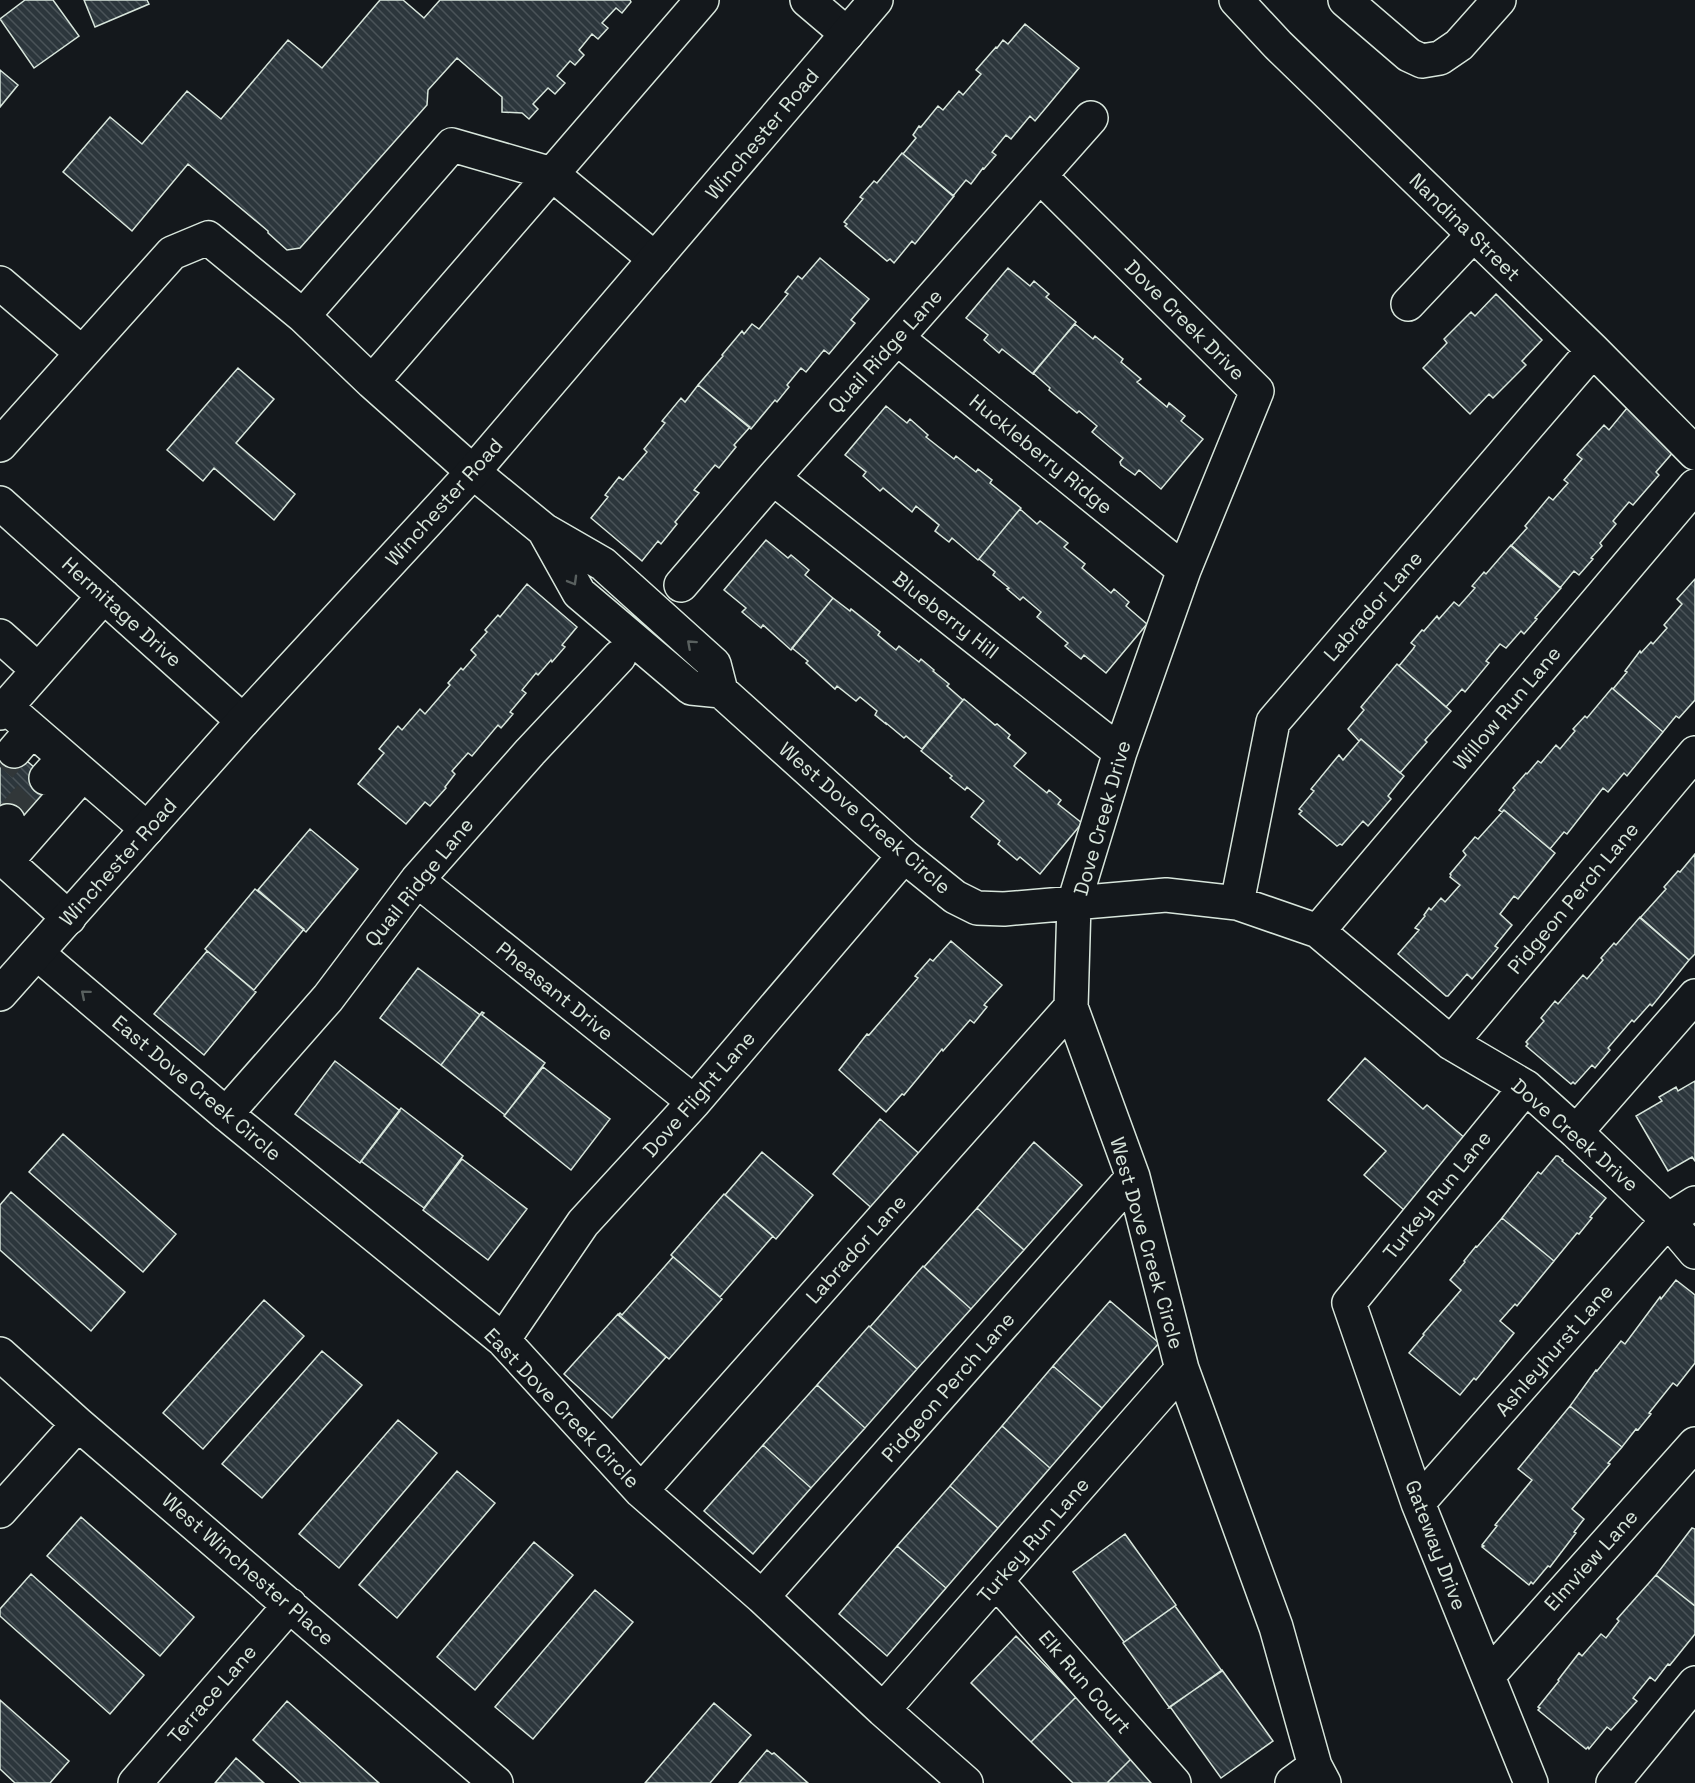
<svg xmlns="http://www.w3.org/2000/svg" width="1695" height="1783" viewBox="0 0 1695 1783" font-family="'Space Grotesk',sans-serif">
	<defs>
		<pattern id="building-back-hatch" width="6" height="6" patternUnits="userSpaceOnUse" patternTransform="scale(1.5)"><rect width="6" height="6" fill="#2c363c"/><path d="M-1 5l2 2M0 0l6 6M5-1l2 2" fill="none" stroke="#4a5358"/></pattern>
	</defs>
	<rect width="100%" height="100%" fill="#14181c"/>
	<path fill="url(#building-back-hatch)" stroke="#d8e6dc" stroke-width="1.5" d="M25,0H53L79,36L34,68L0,19Z
		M84,0H147L149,4L95,27Z
		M380,0H403L424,18L440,0H630L631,2L622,13L616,8L602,23L608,28L598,39L592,34L579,50L584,55L575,65L570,61L557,76L565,83L555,94L548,88L533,104L538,109L529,119L522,113L502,112V97L457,58L428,90L427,105L300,248L287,250L268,233V231L188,164L132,231L63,172L110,117L142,144L187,91L221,119L288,40L322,68Z
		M1025,24L1079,68L1035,121L1030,116L1011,139L1006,135L992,152L996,155L984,169L983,168L971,184L966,180L953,196L903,154L916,138L913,135L919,126L921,127L938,106L943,110L959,91L963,95L981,74L976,70L996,47L997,48L1003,40L1008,44Z
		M0,70L18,85L0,107Z
		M902,153L954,196L915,244L912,241L894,263L890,259L887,261L845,226L847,224L844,222L863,199L860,197L874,181L877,183Z
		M820,258L869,299L851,320L855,323L829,354L824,350L806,372L801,368L787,385L789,387L777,402L775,400L751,429L698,385L723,356L722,355L742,331L744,334L752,324L759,329L788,294L785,292L798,276L802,279Z
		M1008,268L1030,286L1034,281L1049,294L1046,297L1076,322L1033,374L1002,349L999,353L984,340L988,335L966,318Z
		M1496,294L1542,340L1522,361L1526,365L1493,398L1489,394L1470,414L1423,368L1447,343L1444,339L1471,312L1475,316Z
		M1075,324L1093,339L1095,336L1123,359L1121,362L1141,379L1137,382L1167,407L1169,403L1185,416L1181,421L1203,439L1161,489L1139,470L1135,475L1121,465L1120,462L1123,458L1092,432L1097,426L1079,411L1077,413L1049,390L1050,388L1033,373Z
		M238,368L274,399L236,443L295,494L274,520L214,468L203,481L167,450Z
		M698,385L750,427L734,445L736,447L719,468L715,465L694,490L699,493L675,522L677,524L661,544L658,541L642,561L591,518L608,497L605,495L619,477L623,480L647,452L644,449L665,423L662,421L681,398L685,402Z
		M886,406L907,423L910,419L928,435L926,437L954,459L956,456L976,472L978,469L992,480L990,483L1021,508L978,560L952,538L949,542L935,531L939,525L916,506L912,512L883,488L880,491L863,476L866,472L845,455Z
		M1627,408L1675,450L1656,472L1659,475L1633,505L1629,502L1613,521L1616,524L1600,543L1602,546L1591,558L1593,559L1579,575L1574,571L1560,588L1511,546L1527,528L1525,526L1549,497L1553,500L1568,483L1564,480L1582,459L1577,455L1604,425L1609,430Z
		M1020,509L1037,524L1040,521L1068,543L1064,547L1085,564L1082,568L1111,593L1114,589L1129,602L1126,606L1147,624L1106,673L1084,655L1081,659L1065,646L1068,643L1037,617L1041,612L1023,597L1020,600L1007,589L1009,588L993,575L995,572L979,559Z
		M766,540L788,558L791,555L809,570L805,575L833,598L791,650L763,625L761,628L742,612L746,608L724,590Z
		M1511,545L1561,588L1535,618L1537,619L1524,634L1521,631L1506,648L1500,644L1486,661L1489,663L1465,692L1462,689L1446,707L1399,666L1413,649L1415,646L1411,643L1422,630L1424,631L1437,616L1439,619L1454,602L1459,606L1475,588L1472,586L1484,572L1486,574Z
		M1695,579V700L1679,718L1676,716L1663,732L1613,689L1627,672L1625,671L1640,651L1641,653L1651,642L1653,644L1667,628L1664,625L1682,604L1677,599Z
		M527,584L577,627L562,645L565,647L552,662L551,660L538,675L536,673L522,690L526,693L510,712L513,714L501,728L498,725L472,756L468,753L452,771L455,774L445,787L446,788L430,806L425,802L406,824L358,784L384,753L379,749L398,726L402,730L420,709L425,714L450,685L448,683L461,668L463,670L476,655L471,650L487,632L485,630L498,615L500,617Z
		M833,598L850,611L851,609L880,632L878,635L896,650L899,646L919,662L921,659L934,670L933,671L949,684L947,686L963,700L922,749L906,736L904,738L886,723V724L875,715L877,711L860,697L856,701L837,686L835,689L806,663L808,661L792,648Z
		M1397,664L1451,711L1425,740L1427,742L1400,773L1361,739L1359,741L1348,729L1364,710L1361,707Z
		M1612,688L1663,732L1627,776L1624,773L1608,792L1603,788L1567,834L1564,832L1550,849L1504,810L1502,812L1499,810L1515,790L1513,788L1526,773L1527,774L1538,761L1541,763L1556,745L1560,749L1575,731L1573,729L1585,716L1587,718Z
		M964,699L995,725L997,724L1010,735L1008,738L1026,753L1014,766L1047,793L1049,790L1061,800L1058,804L1082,823L1040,874L1020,857L1017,860L998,844L1000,841L971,817L984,801L967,787L965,790L950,778L952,776L921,751Z
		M1361,739L1404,776L1388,796L1391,799L1368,826L1363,821L1342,845L1340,844L1337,846L1299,814L1302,811L1299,809L1314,791L1311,789L1339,755L1343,760Z
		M9,746L53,783L15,827L0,814V757Z
		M1504,810L1555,853L1518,899L1514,896L1500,914L1512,925L1495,946L1498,948L1472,979L1467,974L1448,996H1446L1398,954L1419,930L1415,928L1425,916L1424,915L1429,908L1431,910L1441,898L1445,902L1460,885L1450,877L1451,875L1450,874L1466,855L1463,851L1475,837L1478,839Z
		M310,829L358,869L306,932L258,890Z
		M1695,854V954L1689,960L1640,918L1666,889L1664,887L1678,871L1680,872Z
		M255,889L304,929L254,990L205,949Z
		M1640,917L1689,960L1652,1006L1650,1004L1634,1022L1632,1020L1608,1048L1610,1050L1595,1068L1592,1065L1575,1084L1573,1082L1571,1084L1526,1046L1528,1044L1526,1042L1544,1021L1541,1018L1555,1001L1558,1004L1583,975L1587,979L1603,960L1601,958L1614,943L1616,945Z
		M951,941L1002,985L984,1005L987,1007L974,1023L970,1020L943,1051L942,1049L904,1095L902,1094L886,1112L839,1070L867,1034L869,1035L918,978L915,976L930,959L933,961Z
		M207,951L256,992L204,1055L154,1014Z
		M418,968L480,1015L441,1065L380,1018Z
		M482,1012L484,1013L482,1015L545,1063L505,1115L441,1065Z
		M1365,1058L1423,1109L1427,1105L1466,1139L1404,1210L1364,1175L1386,1151L1328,1100Z
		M335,1061L400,1111L360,1163L295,1114Z
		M543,1067L610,1119L571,1170L504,1116Z
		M1695,1081V1161L1692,1157L1668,1171L1636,1116L1662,1101L1659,1097L1676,1087L1678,1091Z
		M401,1108L463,1156L424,1208L361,1161Z
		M880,1119L923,1157L875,1211L833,1174Z
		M63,1134L176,1234L143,1272L29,1172Z
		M1034,1142L1082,1185L1024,1250L977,1208Z
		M762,1152L813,1195L776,1239L725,1195Z
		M1556,1156H1558L1563,1160L1562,1161L1606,1198L1590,1217L1592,1218L1579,1234L1577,1233L1554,1261L1502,1218L1538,1172L1541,1174Z
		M462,1159L527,1209L488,1260L423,1210Z
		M11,1192L125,1292L91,1331L0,1250V1205Z
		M724,1194L773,1236L720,1297L671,1255Z
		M977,1208L1024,1250L971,1309L924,1267Z
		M1502,1218L1554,1261L1517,1306L1515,1304L1500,1321L1514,1333L1476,1380L1474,1378L1460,1395L1409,1353L1424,1335L1423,1334L1461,1290L1450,1280L1465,1262L1464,1261L1476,1246L1477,1247Z
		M671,1255L722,1299L669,1359L618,1315L620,1313L622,1315L673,1257Z
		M923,1266L971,1309L917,1369L870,1327Z
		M1676,1280L1695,1295V1363L1677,1386L1673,1383L1649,1413L1651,1414L1638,1430L1636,1429L1622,1447L1570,1406L1596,1370L1597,1371L1621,1341L1625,1344L1660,1297L1661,1299Z
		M264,1300L304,1336L203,1449L163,1413Z
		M1110,1301L1159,1343L1102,1408L1053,1366Z
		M618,1314L666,1357L612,1418L564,1374Z
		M869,1326L917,1369L865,1428L817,1385Z
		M322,1351L362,1385L262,1498L222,1464Z
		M1053,1366L1102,1408L1050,1468L1002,1426Z
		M817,1385L865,1428L811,1488L763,1445Z
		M1570,1406L1622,1447L1608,1463L1610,1464L1572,1509L1584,1519L1574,1532L1576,1533L1550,1567L1548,1566L1533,1584L1531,1582L1529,1585L1482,1547L1484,1546L1482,1545L1497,1526L1495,1525L1532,1480L1518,1469Z
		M398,1420L437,1453L339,1568L299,1534Z
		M1002,1426L1050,1468L998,1528L950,1486Z
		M763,1445L811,1488L753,1554L704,1511Z
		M457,1471L495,1503L397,1618L359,1585Z
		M950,1486L998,1528L946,1588L897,1546Z
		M81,1517L194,1617L160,1656L47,1556Z
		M1692,1528L1695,1529V1606L1656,1575Z
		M1125,1534L1176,1605L1124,1642L1073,1572Z
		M534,1542L573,1575L475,1690L437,1657Z
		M897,1546L946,1588L887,1656L839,1614Z
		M31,1574L144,1675L110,1714L0,1616V1609Z
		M1656,1575L1695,1606V1634L1670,1665L1668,1664L1655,1681L1650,1677L1633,1698L1637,1701L1611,1730L1607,1727L1589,1749L1588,1747L1586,1749L1538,1710L1540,1708L1538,1707L1559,1681L1558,1680L1579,1653L1582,1656L1601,1634L1606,1638L1619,1621L1617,1619Z
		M595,1590L633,1622L533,1739L495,1707Z
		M1175,1606L1222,1671L1169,1707L1123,1643Z
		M1016,1636L1076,1697L1031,1742L971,1683Z
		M1222,1670L1273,1741L1221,1778L1171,1708H1169Z
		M1076,1697L1134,1756L1107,1783H1073L1031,1742Z
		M0,1700L69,1761L50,1783H15L0,1769Z
		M287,1701L379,1783H301L253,1740Z
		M714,1703L751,1735L710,1783H645Z
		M767,1750L772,1754L774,1753L808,1783H739Z
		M1134,1756L1161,1783H1107Z
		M236,1758L264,1783H215Z"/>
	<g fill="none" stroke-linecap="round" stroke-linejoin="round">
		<path stroke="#313739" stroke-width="33" stroke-dasharray="33 16" stroke-linecap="butt" d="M0,767L14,751
			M8,821L46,778"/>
		<defs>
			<path id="minor" d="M807,0L847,34
				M1236,0L1278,45L1593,350L1695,453
				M1345,0L1409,55L1422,61L1440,58L1459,45L1499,0
				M1040,176L1257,391L1184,570L1120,752L1074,903L1071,1007L1133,1177L1182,1369L1276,1627L1315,1766L1324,1783
				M655,259L552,174L702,0
				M0,283L82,353
				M1408,304L1473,235
				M303,316L452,145L552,174L372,382
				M897,338L1184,570
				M0,445L172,253L208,238L303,316L372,382L473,472L544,530L603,564L714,664L721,691L904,856L955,897L977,908L1004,909L1166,895L1237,903L1318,931L1451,1043L1526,1087L1576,1132L1668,1220L1695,1252
				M773,478L1120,752
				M0,503L243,721
				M545,532L579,593L691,688L721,691
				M681,585L773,478L1091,118
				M0,636L38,670
				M6,707L104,596
				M0,713L6,707L147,829
				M14,751L32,730
				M46,778L64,758
				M0,831L8,821
				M0,856L69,918
				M6,862L83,774
				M417,880L694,1102
				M1237,903L1273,722L1593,350
				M1318,931L1695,486
				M37,953L226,1114L503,1340L641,1491L762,1597L883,1710L966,1783
				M1451,1043L1695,753
				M1526,1087L1349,1303L1418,1503L1531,1783
				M226,1114L328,998L417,880L530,752L619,657
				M1576,1132L1695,996
				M503,1340L583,1223L694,1102L904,856
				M0,1354L78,1424L496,1783
				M641,1491L1071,1007
				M1418,1503L1668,1220L1695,1203
				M0,1511L78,1424
				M997,1582L1174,1783
				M762,1597L1133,1177
				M1488,1676L1695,1444
				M883,1710L1182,1369
				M135,1783L290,1605
				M1292,1783L1315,1766
				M1613,1783L1695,1683"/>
			<path id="major" d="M0,994L243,721L473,472L876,0"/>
		</defs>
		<use href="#minor" stroke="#d8e6dc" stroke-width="36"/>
		<use href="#major" stroke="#d8e6dc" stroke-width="36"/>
		<use href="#minor" stroke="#14181c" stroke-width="33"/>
		<use href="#major" stroke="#14181c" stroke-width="33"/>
	</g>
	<defs><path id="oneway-chevron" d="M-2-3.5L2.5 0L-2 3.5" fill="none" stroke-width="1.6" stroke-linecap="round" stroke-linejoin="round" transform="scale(1.5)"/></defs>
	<g stroke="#59605f">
		<use href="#oneway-chevron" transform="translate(573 581) rotate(60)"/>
		<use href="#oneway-chevron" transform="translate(691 644) rotate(-138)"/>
		<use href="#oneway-chevron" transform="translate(85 994) rotate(-140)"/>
	</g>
	<g text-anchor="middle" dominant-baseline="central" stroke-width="4.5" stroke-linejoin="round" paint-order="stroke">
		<g font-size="20" fill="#d8e6dc" stroke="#14181c">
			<text transform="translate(762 134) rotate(-50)">Winchester Road</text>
			<text transform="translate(1465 227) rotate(44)">Nandina Street</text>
			<text transform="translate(1185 320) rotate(45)">Dove Creek Drive</text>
			<text transform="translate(885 351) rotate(-48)">Quail Ridge Lane</text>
			<text transform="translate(1041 454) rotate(39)">Huckleberry Ridge</text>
			<text transform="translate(444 502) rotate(-48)">Winchester Road</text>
			<text transform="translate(1373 606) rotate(-49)">Labrador Lane</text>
			<text transform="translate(122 612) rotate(42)">Hermitage Drive</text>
			<text transform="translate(946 615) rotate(38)">Blueberry Hill</text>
			<text transform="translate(1507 708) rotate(-50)">Willow Run Lane</text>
			<text transform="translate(865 818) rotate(41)">West Dove Creek Circle</text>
			<text transform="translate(1102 818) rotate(-74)">Dove Creek Drive</text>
			<text transform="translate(118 862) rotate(-48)">Winchester Road</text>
			<text transform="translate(419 882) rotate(-51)">Quail Ridge Lane</text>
			<text transform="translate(1573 898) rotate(-50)">Pidgeon Perch Lane</text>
			<text transform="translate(555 991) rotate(39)">Pheasant Drive</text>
			<text transform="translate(197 1088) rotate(40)">East Dove Creek Circle</text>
			<text transform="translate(699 1094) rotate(-49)">Dove Flight Lane</text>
			<text transform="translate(1575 1135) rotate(41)">Dove Creek Drive</text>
			<text transform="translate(1437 1195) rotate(-51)">Turkey Run Lane</text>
			<text transform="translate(1147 1243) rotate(74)">West Dove Creek Circle</text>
			<text transform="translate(856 1249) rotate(-48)">Labrador Lane</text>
			<text transform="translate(1554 1350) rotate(-49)">Ashleyhurst Lane</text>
			<text transform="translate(948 1387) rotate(-49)">Pidgeon Perch Lane</text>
			<text transform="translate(562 1408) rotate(46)">East Dove Creek Circle</text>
			<text transform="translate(1033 1540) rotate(-49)">Turkey Run Lane</text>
			<text transform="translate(1436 1545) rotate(69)">Gateway Drive</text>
			<text transform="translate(1591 1560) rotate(-48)">Elmview Lane</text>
			<text transform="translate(248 1569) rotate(41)">West Winchester Place</text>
			<text transform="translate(1085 1682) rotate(49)">Elk Run Court</text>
			<text transform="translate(212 1694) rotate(-49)">Terrace Lane</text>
		</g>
	</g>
</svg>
